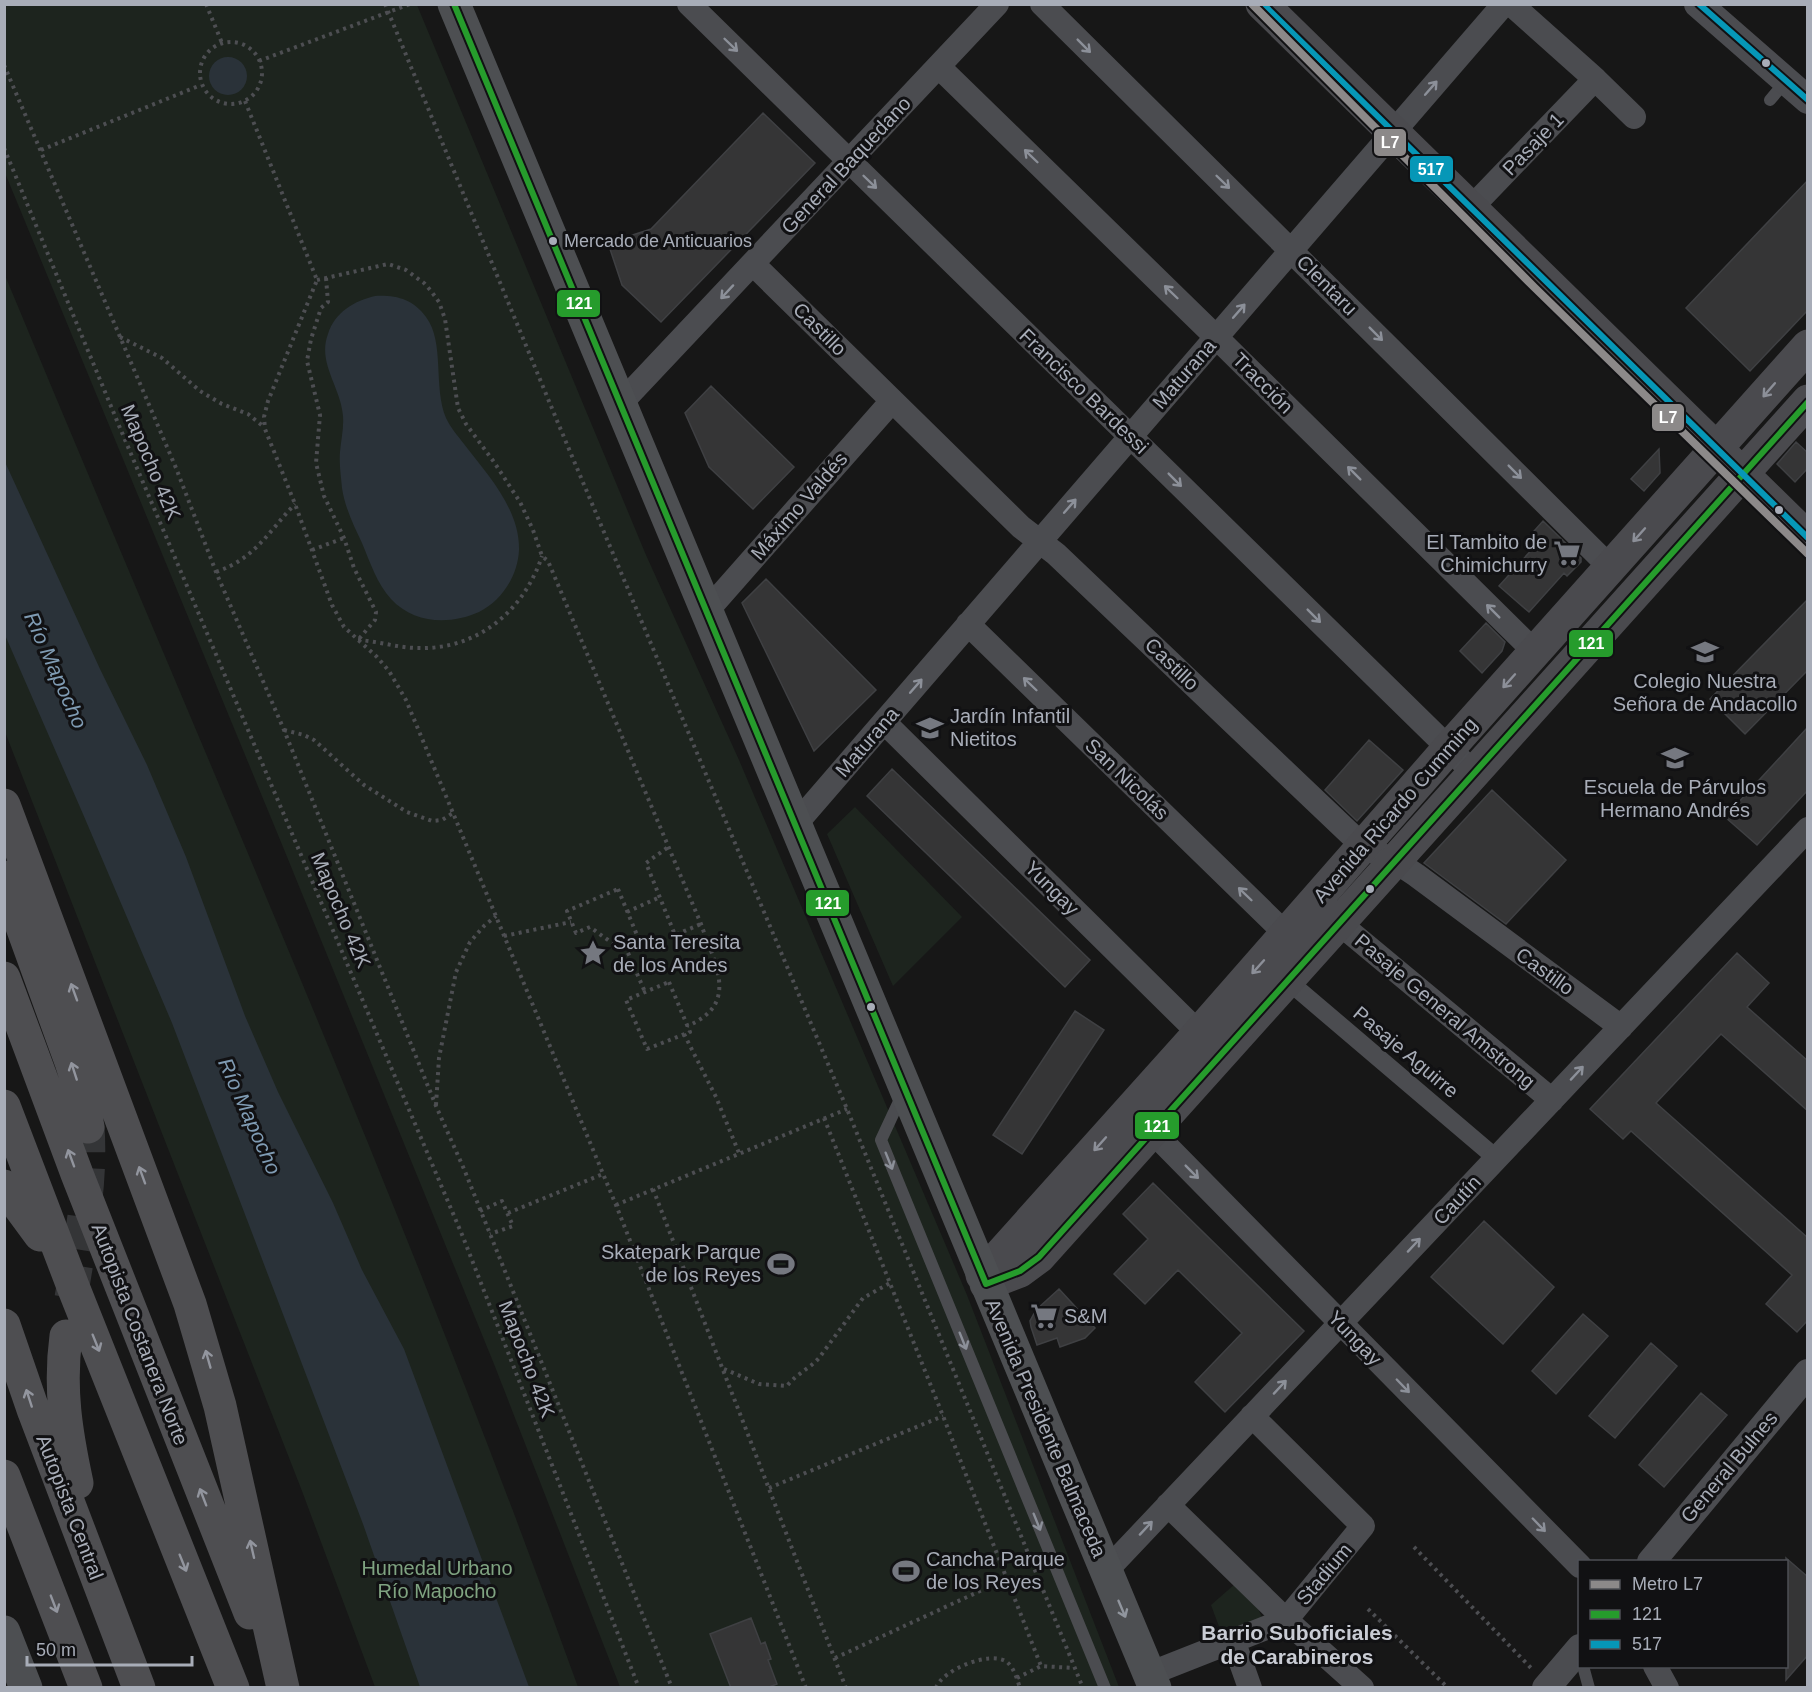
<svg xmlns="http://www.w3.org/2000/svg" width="1812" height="1692" viewBox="0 0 1812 1692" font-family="Helvetica,sans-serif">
	<rect width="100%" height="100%" fill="#171717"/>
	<path fill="#1d241e" d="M4,5H417L646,555L739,760L967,1295L1119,1687H620L494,1364L283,847L5,173Z
		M4,273C199,743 406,1209 578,1687H375L302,1491L5,732Z
		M855,807L962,917L893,986L827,834Z
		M1235,1584L1256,1604L1265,1624L1224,1640L1211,1605Z"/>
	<path fill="#2a3239" d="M209 76a19 19 0 1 1 38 0a19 19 0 1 1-38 0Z
		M375,296C396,295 413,299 426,317C445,342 433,387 446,418C450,427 458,436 464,444C487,474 520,509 519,550C518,575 502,601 479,612C450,625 414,624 391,599C377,584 370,562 362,543C354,526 345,508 342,488C341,476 339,464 340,452C341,440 344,428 343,416C341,387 317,363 328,334C335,312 354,301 375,296Z
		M5,462L100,669L147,765L186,857L245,1016L278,1092L333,1203L362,1270L404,1349L529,1687H420L363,1524L172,1023L83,814L5,635Z"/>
	<path fill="#353536" stroke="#3f4043" stroke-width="1.5" d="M763,113L815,163L661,322L622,285L608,243L651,229Z
		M1808,180V310L1750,371L1686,308Z
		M711,386L794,467L753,509L709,467L685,413Z
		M1796,442L1808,453V468L1795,482L1777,464Z
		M1659,449L1660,473L1644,491L1631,479Z
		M1543,521L1581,558V562L1567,576L1564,573L1529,612L1499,586L1535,546L1527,539Z
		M766,579L876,690L814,751L742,603Z
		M1808,599V670L1745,734L1710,699Z
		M1486,623L1505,642L1502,651L1482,673L1460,651Z
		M1808,727V790L1757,845L1725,817Z
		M1369,740L1403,770L1357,821L1325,790Z
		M892,769L1090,960L1065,987L867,796Z
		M1492,790L1566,860L1506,924L1424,863Z
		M1737,953L1769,983L1747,1007L1808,1061V1111L1721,1034L1656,1103L1808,1238V1320L1797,1332L1766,1304L1792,1275L1631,1131L1623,1139L1590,1109Z
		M1075,1011L1104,1030L1022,1154L993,1135Z
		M1153,1183L1304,1331L1225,1412L1195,1382L1242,1333L1178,1270L1145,1304L1114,1274L1148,1239L1123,1214Z
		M1484,1221L1554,1287L1503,1344L1431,1277Z
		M1059,1289L1095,1328L1085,1338L1060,1347L1057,1338L1037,1345L1031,1327L1030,1321L1036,1310Z
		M1583,1314L1608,1336L1556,1394L1532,1371Z
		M1651,1343L1677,1366L1615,1438L1589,1416Z
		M1701,1393L1727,1415L1664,1487L1639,1465Z
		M1786,1558L1808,1577V1655L1786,1680Z
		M751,1618L761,1644L765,1642L771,1659L768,1660L777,1684L766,1688H731L710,1634Z"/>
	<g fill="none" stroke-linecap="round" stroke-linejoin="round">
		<path stroke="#343537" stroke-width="33" stroke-dasharray="33 16" stroke-linecap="butt" d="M71,1298C80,1242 92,1185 88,1127"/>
		<path stroke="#4d4e52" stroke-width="4" stroke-dasharray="3 4.5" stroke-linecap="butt" d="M206,4L222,43
			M385,4L558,423L847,1109L1083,1688
			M200 73a31 31 0 1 1 62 0a31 31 0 1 1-62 0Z
			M259,61L410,4
			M4,65L176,468L216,572L284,730L436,1106L464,1169L672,1688
			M245,101L317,280L268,401L264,417L265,429L295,504L332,605L344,627L377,657L389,671L406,700L616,1205L806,1688
			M4,148L120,428L463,1237L639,1688
			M41,150L201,85
			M326,278L328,302L321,308L311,339L307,361L320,415L316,463L324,496L344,538L354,568L376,612L375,620L358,640
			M317,280L388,264L406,270L424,283L431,291L439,302L445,319L458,408L466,424L494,462L520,502L533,530L542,556L548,561L701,924C714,963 741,1004 687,1026
			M120,337L162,358L200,391L222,404L248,414L264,427
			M312,550L344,538
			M216,572C256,558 268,532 295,504
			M358,640C378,641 398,648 418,648C477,650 524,611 542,556
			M284,730L304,735L314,740L364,785L407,812L432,821L442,820L453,813
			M667,848L646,863L675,935L701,924
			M618,889L639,940L619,948L590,927L576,933L567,911Z
			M627,912L660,897
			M504,936L571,922
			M625,946L645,992
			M669,982L690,1032L647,1049L626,1000Z
			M684,1034L716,1097L739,1153
			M436,1105L439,1058L456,972L470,942L484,926L496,916
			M824,1118L943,1416L1041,1666
			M653,1189L846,1688
			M616,1205L847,1109
			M480,1211L502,1201L513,1226L490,1234
			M508,1213L603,1174
			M724,1369L759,1384L787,1386C796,1374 809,1369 819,1358L863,1298L890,1283
			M769,1488L943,1416
			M1414,1547L1532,1669
			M1368,1609L1448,1688
			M835,1658L1006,1579
			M1017,1678L1041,1666L1073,1668
			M936,1688C942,1670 990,1650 1007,1662C1014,1668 1017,1679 1020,1688"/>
		<path stroke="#4b4c50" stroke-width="12" d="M1770,100L1786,81
			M902,1095L881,1140L1105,1688
			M1583,1666L1589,1688"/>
		<path stroke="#4b4c50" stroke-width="18" d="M1287,980L1496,1158"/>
		<path stroke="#4b4c50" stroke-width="24" d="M689,4L1474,773
			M1042,4L1610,567
			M1511,4L1595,79L1634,117
			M939,67L1216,337L1535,652
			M1471,208L1595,79
			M753,264L1021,527L1056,554L1364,847L1395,861L1416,875L1621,1027
			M620,404L997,4
			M706,612L892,401
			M968,624L1286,934
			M884,722L1209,1043
			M795,825L1504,4
			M1339,923L1552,1100
			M1141,1120L1580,1566
			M1168,1505L1286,1620L1362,1688
			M1106,1571L1808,829
			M1233,1640L1250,1688
			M1655,1666L1667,1688
			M1149,1674L1286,1620L1363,1526L1252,1416"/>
		<path stroke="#4b4c50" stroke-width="28" d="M1698,4L1808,100
			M1651,1562L1808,1373
			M1546,1688L1580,1648"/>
		<path stroke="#4a4a4e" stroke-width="33" d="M1262,4L1808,538
			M982,1275L1199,1033L1448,749L1808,346
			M986,1284L1020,1271L1039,1257L1808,401"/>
		<path stroke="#4d4f52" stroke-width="33" d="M454,4L1155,1688
			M4,1632L26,1688"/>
		<path stroke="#4e4e51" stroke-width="33" d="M4,805L190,1304L220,1406L283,1688
			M4,877L71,1062L82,1096L88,1127
			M4,978L77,1174L250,1613
			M4,1106L74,1289L233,1688
			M4,1186L40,1235
			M4,1325L34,1412L139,1688
			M66,1336C59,1388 66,1432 77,1483
			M4,1476L86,1688"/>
		<defs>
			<path id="bus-1" d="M454,4L986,1284L1020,1271L1039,1257L1808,402"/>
			<path id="bus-2" d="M1263,4L1808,538
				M1699,4L1808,100"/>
		</defs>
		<use href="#bus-1" stroke="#111113" stroke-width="10"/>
		<use href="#bus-2" stroke="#111113" stroke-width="10"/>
		<use href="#bus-1" stroke="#269c2c" stroke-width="6"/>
		<use href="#bus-2" stroke="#0697b7" stroke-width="6"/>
		<defs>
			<path id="metro-1" d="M1252,4L1535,288L1808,554"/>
		</defs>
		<use href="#metro-1" stroke="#111113" stroke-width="12"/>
		<use href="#metro-1" stroke="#8c8989" stroke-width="8"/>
	</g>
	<defs><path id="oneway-shaft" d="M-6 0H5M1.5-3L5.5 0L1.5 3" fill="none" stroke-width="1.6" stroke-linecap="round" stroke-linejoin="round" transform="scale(1.5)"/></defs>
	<g stroke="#8c9099">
		<use href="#oneway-shaft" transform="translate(731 45) rotate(44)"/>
		<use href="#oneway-shaft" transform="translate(1084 46) rotate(45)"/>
		<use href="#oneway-shaft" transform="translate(1431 88) rotate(-49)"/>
		<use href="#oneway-shaft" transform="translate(1031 156) rotate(-136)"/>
		<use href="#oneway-shaft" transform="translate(870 182) rotate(44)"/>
		<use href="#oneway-shaft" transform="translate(1223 182) rotate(44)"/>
		<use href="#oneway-shaft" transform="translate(727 292) rotate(133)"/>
		<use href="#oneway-shaft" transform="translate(1171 292) rotate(-136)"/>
		<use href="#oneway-shaft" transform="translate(1239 311) rotate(-49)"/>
		<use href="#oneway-shaft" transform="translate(1376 334) rotate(45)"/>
		<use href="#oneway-shaft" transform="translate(1515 472) rotate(45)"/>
		<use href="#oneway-shaft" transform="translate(1354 473) rotate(-135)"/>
		<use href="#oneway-shaft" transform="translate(1175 480) rotate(45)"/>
		<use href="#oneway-shaft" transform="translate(1070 506) rotate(-49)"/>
		<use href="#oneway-shaft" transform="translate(1493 611) rotate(-135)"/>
		<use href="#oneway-shaft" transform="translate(1314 616) rotate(45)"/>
		<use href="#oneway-shaft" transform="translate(1030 684) rotate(-136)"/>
		<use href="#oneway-shaft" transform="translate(916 686) rotate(-49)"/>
		<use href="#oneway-shaft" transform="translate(1245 894) rotate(-136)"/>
		<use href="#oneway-shaft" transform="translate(1577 1073) rotate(-47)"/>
		<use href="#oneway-shaft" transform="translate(889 1161) rotate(68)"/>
		<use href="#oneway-shaft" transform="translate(1192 1172) rotate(45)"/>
		<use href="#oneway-shaft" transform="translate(1414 1245) rotate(-47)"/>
		<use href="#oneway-shaft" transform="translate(963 1341) rotate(68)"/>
		<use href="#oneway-shaft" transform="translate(1403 1386) rotate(46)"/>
		<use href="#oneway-shaft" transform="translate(1280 1387) rotate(-47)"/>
		<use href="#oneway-shaft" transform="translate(1037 1522) rotate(68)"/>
		<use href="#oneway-shaft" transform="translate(1539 1525) rotate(46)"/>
		<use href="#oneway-shaft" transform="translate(1146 1528) rotate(-47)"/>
	</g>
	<g stroke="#8c8f98">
		<use href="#oneway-shaft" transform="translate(1769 390) rotate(131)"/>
		<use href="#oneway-shaft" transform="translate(1639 535) rotate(132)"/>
		<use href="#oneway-shaft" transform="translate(1509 681) rotate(132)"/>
		<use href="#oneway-shaft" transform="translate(1258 967) rotate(132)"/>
		<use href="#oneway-shaft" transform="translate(1100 1144) rotate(132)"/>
	</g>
	<g stroke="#92959e">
		<use href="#oneway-shaft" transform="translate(74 992) rotate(-110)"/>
		<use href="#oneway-shaft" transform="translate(74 1071) rotate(-108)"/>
		<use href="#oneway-shaft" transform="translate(71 1158) rotate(-110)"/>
		<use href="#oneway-shaft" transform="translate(142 1175) rotate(-110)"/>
		<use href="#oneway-shaft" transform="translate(96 1343) rotate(68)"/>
		<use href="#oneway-shaft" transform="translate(208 1359) rotate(-106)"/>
		<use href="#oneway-shaft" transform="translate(29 1398) rotate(-108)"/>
		<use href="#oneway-shaft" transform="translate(203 1497) rotate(-111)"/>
		<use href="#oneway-shaft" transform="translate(252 1549) rotate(-103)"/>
		<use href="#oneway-shaft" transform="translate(183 1563) rotate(68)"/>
		<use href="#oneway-shaft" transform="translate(54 1604) rotate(69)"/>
	</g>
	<use stroke="#91969e" href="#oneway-shaft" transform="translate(1122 1609) rotate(67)"/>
	<defs>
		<symbol id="supermarket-bare" viewBox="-9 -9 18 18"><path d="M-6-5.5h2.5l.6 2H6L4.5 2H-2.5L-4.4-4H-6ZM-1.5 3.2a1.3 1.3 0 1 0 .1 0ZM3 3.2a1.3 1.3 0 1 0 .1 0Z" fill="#757880" stroke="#111113" stroke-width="2.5" paint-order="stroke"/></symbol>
		<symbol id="school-bare" viewBox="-9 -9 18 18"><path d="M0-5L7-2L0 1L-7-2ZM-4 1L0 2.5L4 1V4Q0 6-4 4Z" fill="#757880" stroke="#111113" stroke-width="2.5" paint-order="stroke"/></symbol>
		<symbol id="sight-bare" viewBox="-9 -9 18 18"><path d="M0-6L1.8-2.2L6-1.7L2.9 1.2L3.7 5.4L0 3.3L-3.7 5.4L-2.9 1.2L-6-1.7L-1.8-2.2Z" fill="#757880" stroke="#111113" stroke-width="2.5" paint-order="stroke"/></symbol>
		<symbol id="stadium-bare" viewBox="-9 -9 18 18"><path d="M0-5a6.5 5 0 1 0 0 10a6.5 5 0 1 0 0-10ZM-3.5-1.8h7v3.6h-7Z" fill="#757880" stroke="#111113" stroke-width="2.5" paint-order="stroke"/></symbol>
	</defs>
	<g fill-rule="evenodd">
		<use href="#supermarket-bare" x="1548" y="534" width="38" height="38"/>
		<use href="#school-bare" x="1686" y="633" width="38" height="38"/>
		<use href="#school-bare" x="911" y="709" width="38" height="38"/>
		<use href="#school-bare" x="1656" y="739" width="38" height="38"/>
		<use href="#sight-bare" x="574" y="934" width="38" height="38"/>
		<use href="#stadium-bare" x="762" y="1245" width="38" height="38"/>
		<use href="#supermarket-bare" x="1025" y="1297" width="38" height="38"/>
		<use href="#stadium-bare" x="887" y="1552" width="38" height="38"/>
	</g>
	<g fill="#a8adb8" stroke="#111113" stroke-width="2">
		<circle cx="1766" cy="63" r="5"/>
		<circle cx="553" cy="241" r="5"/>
		<circle cx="1779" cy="510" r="5"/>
		<circle cx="1370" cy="889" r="5"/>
		<circle cx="871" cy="1007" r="5"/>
	</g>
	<g text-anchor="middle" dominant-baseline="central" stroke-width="6" stroke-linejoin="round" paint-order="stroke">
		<g font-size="18" fill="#a8adb8" stroke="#111113" text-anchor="start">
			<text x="564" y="241">Mercado de Anticuarios</text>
		</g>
		<g font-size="20" fill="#a8adb8" stroke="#111113">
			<text transform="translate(1533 144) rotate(-46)">Pasaje 1</text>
			<text transform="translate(846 165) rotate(-47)">General Baquedano</text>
			<text transform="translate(1327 285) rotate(45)">Clentaru</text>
			<text transform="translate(820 329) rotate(45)">Castillo</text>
			<text transform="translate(1184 374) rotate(-49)">Maturana</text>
			<text transform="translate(1263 383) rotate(45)">Tracción</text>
			<text transform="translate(1084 391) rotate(44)">Francisco Bardessi</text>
			<text transform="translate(151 462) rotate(67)">Mapocho 42K</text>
			<text transform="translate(799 506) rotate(-49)">Máximo Valdés</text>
			<text transform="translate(1172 664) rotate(44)">Castillo</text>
			<text transform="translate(867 742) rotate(-49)">Maturana</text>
			<text transform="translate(1127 779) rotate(44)">San Nicolás</text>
			<text transform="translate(1395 810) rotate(-49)">Avenida Ricardo Cumming</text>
			<text transform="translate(1052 888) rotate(45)">Yungay</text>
			<text transform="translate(341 910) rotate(67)">Mapocho 42K</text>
			<text transform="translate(1545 971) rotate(36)">Castillo</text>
			<text transform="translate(1445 1011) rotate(40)">Pasaje General Amstrong</text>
			<text transform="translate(1406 1052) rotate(40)">Pasaje Aguirre</text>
			<text transform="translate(1457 1200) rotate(-47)">Cautín</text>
			<text transform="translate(140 1334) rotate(69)">Autopista Costanera Norte</text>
			<text transform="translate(1355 1338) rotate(46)">Yungay</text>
			<text transform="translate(527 1359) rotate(69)">Mapocho 42K</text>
			<text transform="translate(1046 1428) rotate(67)">Avenida Presidente Balmaceda</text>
			<text transform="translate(1729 1467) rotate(-50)">General Bulnes</text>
			<text transform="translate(70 1507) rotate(69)">Autopista Central</text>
			<text transform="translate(1324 1574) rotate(-50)">Stadium</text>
		</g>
		<g font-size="20" fill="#a8adb8" stroke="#111113" text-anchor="start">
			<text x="1547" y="542" text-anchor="end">El Tambito de<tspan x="1547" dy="23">Chimichurry</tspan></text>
			<text x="1705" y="681" text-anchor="middle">Colegio Nuestra<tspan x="1705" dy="23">Señora de Andacollo</tspan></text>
			<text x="950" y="716">Jardín Infantil<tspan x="950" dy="23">Nietitos</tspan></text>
			<text x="1675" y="787" text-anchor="middle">Escuela de Párvulos<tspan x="1675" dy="23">Hermano Andrés</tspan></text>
			<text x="613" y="942">Santa Teresita<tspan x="613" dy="23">de los Andes</tspan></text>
			<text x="761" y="1252" text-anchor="end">Skatepark Parque<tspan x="761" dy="23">de los Reyes</tspan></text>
			<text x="1064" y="1316">S&amp;M</text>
			<text x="926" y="1559">Cancha Parque<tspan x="926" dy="23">de los Reyes</tspan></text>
		</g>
		<g font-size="20" fill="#7fa381" stroke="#111113">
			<text x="437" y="1568">Humedal Urbano<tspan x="437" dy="23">Río Mapocho</tspan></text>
		</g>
		<g font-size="21" font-style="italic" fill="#7f9bb3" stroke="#111113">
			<text transform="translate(56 670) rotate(66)">Río Mapocho</text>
			<text transform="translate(250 1116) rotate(66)">Río Mapocho</text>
		</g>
		<g font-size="21" font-weight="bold" fill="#c9ccd4" stroke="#111113">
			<text x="1297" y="1632">Barrio Suboficiales<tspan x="1297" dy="24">de Carabineros</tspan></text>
		</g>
	</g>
	<g stroke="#111113" stroke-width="2">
		<rect x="1373" y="128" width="34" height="29" rx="6" fill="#8c8989"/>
		<rect x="1409" y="155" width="45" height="28" rx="6" fill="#0697b7"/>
		<rect x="556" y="289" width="45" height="29" rx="6" fill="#269c2c"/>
		<rect x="1651" y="403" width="34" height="29" rx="6" fill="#8c8989"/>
		<rect x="1568" y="629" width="46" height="29" rx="6" fill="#269c2c"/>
		<rect x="805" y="889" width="45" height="28" rx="6" fill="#269c2c"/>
		<rect x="1134" y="1111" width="46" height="29" rx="6" fill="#269c2c"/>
	</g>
	<g font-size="16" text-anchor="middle" font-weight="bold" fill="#fff">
		<text x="1390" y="148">L7</text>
		<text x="1431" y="175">517</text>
		<text x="579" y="309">121</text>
		<text x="1668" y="423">L7</text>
		<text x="1591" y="649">121</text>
		<text x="828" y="909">121</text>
		<text x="1157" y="1132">121</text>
	</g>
	<rect width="1812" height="1692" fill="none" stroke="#a8adb8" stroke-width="12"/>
	<rect x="1578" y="1560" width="210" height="108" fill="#111113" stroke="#4d4f55" stroke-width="1.5"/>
	<rect x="1590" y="1580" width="30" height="9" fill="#8c8989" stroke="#4d4f55" stroke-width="1.5"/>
	<text x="1632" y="1590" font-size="18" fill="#a8adb8">Metro L7</text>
	<rect x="1590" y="1610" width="30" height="9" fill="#269c2c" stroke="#4d4f55" stroke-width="1.5"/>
	<text x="1632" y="1620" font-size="18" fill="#a8adb8">121</text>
	<rect x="1590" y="1640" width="30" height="9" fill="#0697b7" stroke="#4d4f55" stroke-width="1.5"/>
	<text x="1632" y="1650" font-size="18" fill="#a8adb8">517</text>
	<path d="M27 1656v9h165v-9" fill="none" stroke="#a8adb8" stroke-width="3"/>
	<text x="36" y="1656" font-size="18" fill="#a8adb8" stroke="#111113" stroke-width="4.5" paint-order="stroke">50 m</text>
</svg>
